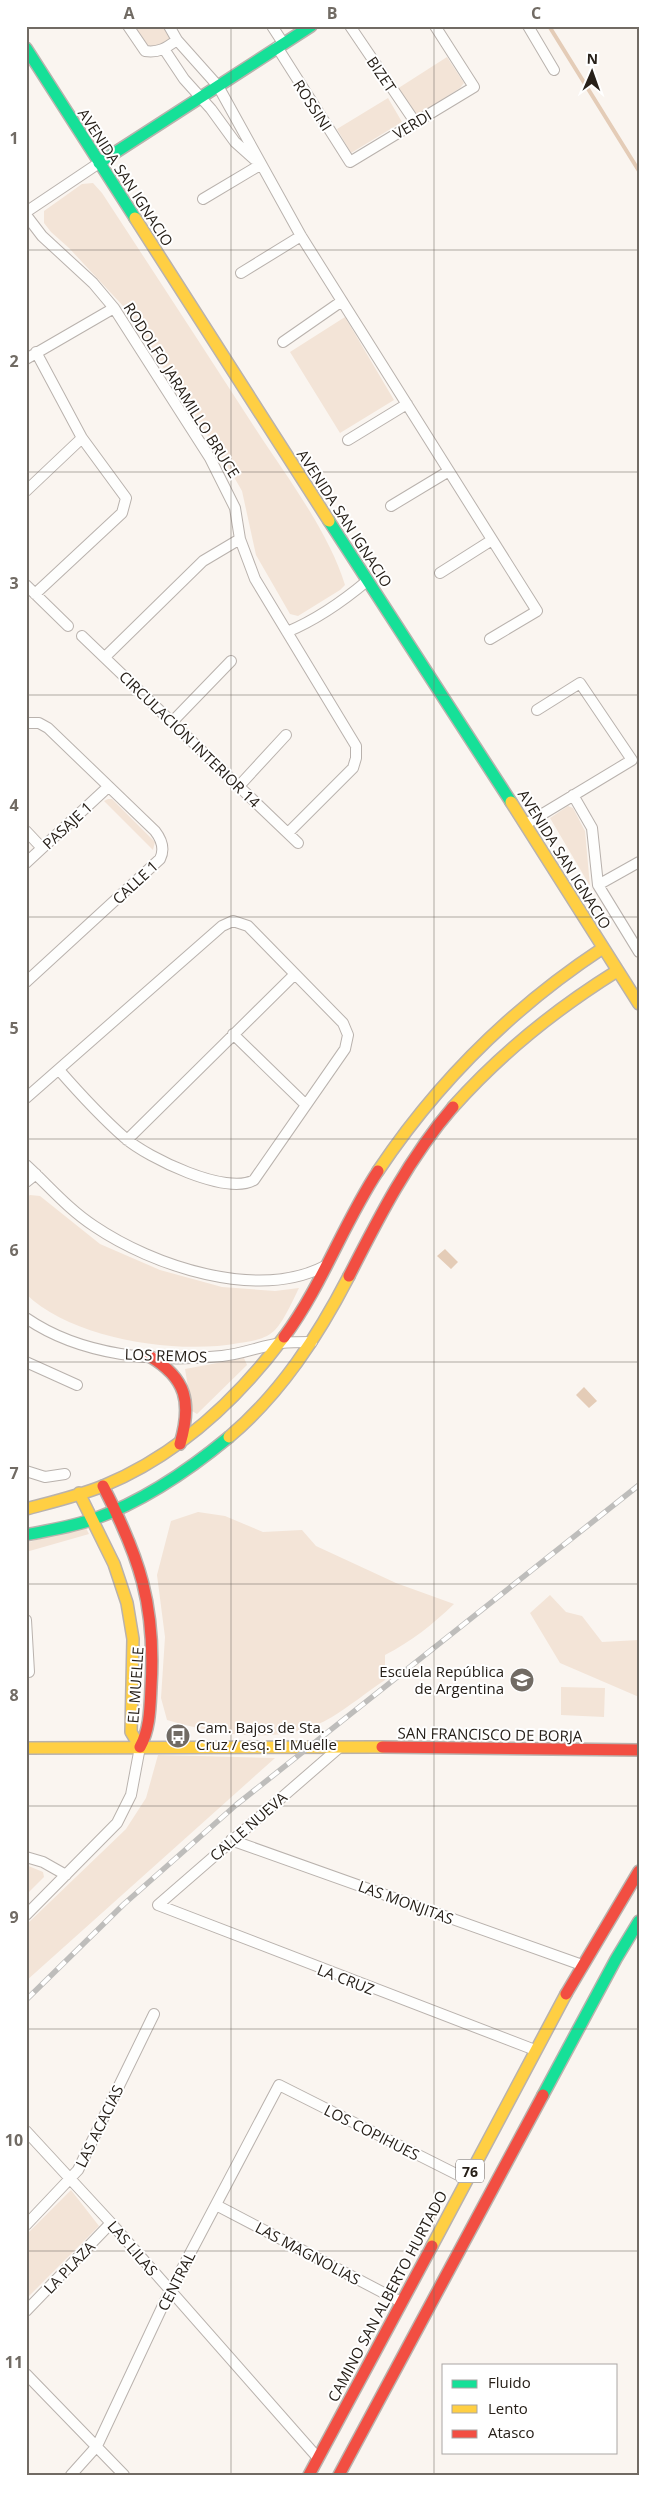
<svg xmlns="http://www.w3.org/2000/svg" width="665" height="2501" viewBox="0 0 665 2501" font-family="'Open Sans',sans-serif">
	<rect width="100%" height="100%" fill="#faf5f0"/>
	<path fill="#f3e4d7" d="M128,26H169L177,40L153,52Z
		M447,57L464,83L460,88L415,117L397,89Z
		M388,98L402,122L351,153L337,129Z
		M93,183L102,193C153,271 204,349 255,428C285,474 329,532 345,585L340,590L298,616L290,614L256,555L242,491L230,470L124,307L69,248L51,232L44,223V211L82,184Z
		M345,317L394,400L340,433L290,352Z
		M108,799H112L155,842L153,850L104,801Z
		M568,806L573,808L585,831L590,886L550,818Z
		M30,1195L40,1196L100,1244L160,1270L222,1287L275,1291L299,1288C293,1300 283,1323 274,1331C264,1340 251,1341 239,1343C177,1355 72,1339 26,1294V1198Z
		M244,1358L247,1365L197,1414L192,1411L185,1369Z
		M198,1512L225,1516L263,1532L302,1530L316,1546L396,1583L454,1604C432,1625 412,1641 385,1655V1680C367,1692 350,1706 332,1717C282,1747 219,1735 167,1720L161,1698L165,1637L157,1575L171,1521Z
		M85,1526L89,1534L26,1552V1543Z
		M550,1595L566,1612L582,1616L602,1642L639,1640V1697L560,1663L530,1613Z
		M561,1687L605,1688L604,1717L561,1715Z
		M158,1755L275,1758L26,1981V1925L126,1829L146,1798Z
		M26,1865L43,1872L44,1877L26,1895Z
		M71,2190L99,2226L26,2299V2235Z"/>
	<path fill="#e4ccb7" d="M445,1249L458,1262L451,1269L437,1256Z
		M584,1387L597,1401L589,1408L576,1395Z"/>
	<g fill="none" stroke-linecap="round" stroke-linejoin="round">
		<path stroke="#e4ccb7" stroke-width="4" d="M549,26L639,171"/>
		<defs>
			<path id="street" d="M128,26L145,51C159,53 166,48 177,40L169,26
				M272,26L283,43
				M350,26L415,122
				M528,26L554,70
				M177,40L218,86L301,236L537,611L490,639
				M277,47L350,162L474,87L435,26
				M164,49L184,79L211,109L235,142L254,159
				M203,199L260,165
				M26,212L99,163
				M26,215L42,236L93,283L114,308L210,458L235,508L240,539L255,579L356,746V758L353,768L288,833
				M241,273L301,236
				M283,342L342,301
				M26,359L114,308
				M348,440L407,404
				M26,491L82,438
				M391,506L449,471
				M440,573L492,540
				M26,585L68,626
				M35,594L122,513L126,498L82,438L36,352
				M287,632C318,619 342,602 367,581
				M82,636L298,843
				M105,657L203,561L240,539
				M172,722L231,661
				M26,723H39L48,728L155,831C162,840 165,849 160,859L26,982
				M239,786L286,735
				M573,795L592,828L598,885L639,952
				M526,824L632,760L580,683L537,710
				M26,831L42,848
				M26,863L108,787
				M598,885L639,862
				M233,1034L306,1105
				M26,1098L222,926L233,921L248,926L343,1023L348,1035L345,1049L254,1180C227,1196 148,1158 125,1138C101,1117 80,1094 59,1070
				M127,1140L295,974
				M26,1165C49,1186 68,1209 94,1226C153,1266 257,1301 325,1266
				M26,1182L36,1174
				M26,1318C81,1356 157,1363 222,1356C242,1354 261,1346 281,1343C291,1342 302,1342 312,1342
				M26,1362L77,1385
				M26,1471L45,1477L65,1474
				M26,1620L29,1672
				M340,1747L158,1905L535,2050
				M231,1840L582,1965
				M26,1857L43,1862L66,1875
				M26,1915L117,1823L131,1795L140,1747
				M26,2131L111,2223L318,2458
				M216,2205L401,2302
				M26,2225L78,2170L154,2014
				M26,2311L111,2223
				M26,2374L124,2475
				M71,2475L97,2446L165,2301L279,2085L466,2179"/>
			<path id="fast" d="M26,48L135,218
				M99,163L311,26
				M329,521L511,802
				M26,1535C49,1530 72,1527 94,1519C144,1501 188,1471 229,1437
				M543,2095L616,1959L639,1921"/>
			<path id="slow" d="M135,218L329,521
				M511,802L639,1004
				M453,1107C501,1053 556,1009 617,971
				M378,1171C438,1081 512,1008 603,948
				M229,1437C281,1393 318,1336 349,1276
				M79,1493L114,1564L127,1603L133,1639L131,1732L140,1747
				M26,1509C52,1502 78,1496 103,1486C178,1455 236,1401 284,1337
				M26,1748L382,1747
				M432,2246L566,1994"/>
			<path id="jam" d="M349,1276C379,1217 409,1158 453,1107
				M284,1337C322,1286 343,1224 378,1171
				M149,1356C187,1378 192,1403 180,1444
				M103,1486C140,1558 156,1606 151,1687C150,1708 150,1729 140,1747
				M382,1747L639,1750
				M566,1994L639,1871
				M309,2475L432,2246
				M339,2475L543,2095"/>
		</defs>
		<use href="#street" stroke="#b9b2ad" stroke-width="12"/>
		<use href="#fast" stroke="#b9b2ad" stroke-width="14"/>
		<use href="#slow" stroke="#b9b2ad" stroke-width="14"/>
		<use href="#jam" stroke="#b9b2ad" stroke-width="14"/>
		<use href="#street" stroke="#fefefd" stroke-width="10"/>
		<use href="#fast" stroke="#16e098" stroke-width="11"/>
		<use href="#slow" stroke="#ffcf43" stroke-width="11"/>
		<use href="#jam" stroke="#f24e42" stroke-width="11"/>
		<defs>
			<path id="rail" d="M26,2000L124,1904L236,1805L639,1485"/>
		</defs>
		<use href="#rail" stroke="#bebdbb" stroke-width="5.5"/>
		<use href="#rail" stroke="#fff" stroke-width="4" stroke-dasharray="11" stroke-linecap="butt"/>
	</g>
	<path fill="none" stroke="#716b64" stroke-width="1" stroke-opacity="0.55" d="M231,26V2475M434,26V2475M26,250H639M26,472H639M26,695H639M26,917H639M26,1139H639M26,1362H639M26,1584H639M26,1806H639M26,2029H639M26,2251H639"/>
	<defs>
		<symbol id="school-disc" viewBox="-11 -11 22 22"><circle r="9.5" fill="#716b64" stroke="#fff"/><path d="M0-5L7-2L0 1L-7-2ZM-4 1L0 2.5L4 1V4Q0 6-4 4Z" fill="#fff"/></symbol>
		<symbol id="bus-disc" viewBox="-11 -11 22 22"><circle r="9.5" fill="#716b64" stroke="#fff"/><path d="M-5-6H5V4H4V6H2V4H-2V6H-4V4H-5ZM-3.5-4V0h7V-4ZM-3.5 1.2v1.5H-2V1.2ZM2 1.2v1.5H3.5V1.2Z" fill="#fff"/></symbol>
	</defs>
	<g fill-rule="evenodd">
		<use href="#school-disc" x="508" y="1666" width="28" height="28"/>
		<use href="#bus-disc" x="164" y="1722" width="28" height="28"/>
	</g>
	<g text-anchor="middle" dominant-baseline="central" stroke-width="4" stroke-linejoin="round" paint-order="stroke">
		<rect fill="#fff" stroke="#68635e" stroke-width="1" x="456" y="2159.5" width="28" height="23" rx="4"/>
		<g font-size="14" font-weight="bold" fill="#272019">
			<text x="470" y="2171">76</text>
		</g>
		<g font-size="15" fill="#272019" stroke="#fff">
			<text transform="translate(382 74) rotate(56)">BIZET</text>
			<text transform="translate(313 105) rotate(57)">ROSSINI</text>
			<text transform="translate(412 124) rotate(-31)">VERDI</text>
			<text transform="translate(126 177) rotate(57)">AVENIDA SAN IGNACIO</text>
			<text transform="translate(182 390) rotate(58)">RODOLFO JARAMILLO BRUCE</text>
			<text transform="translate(345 518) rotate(57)">AVENIDA SAN IGNACIO</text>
			<text transform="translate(190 739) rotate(44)">CIRCULACIÓN INTERIOR 14</text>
			<text transform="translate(67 825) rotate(-43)">PASAJE 1</text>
			<text transform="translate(565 859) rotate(58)">AVENIDA SAN IGNACIO</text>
			<text transform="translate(135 882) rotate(-43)">CALLE 1</text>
			<text transform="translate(166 1355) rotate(2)">LOS REMOS</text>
			<text transform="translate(135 1685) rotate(-86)">EL MUELLE</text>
			<text transform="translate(490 1734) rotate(1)">SAN FRANCISCO DE BORJA</text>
			<text transform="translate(248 1826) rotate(-41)">CALLE NUEVA</text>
			<text transform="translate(406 1902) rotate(20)">LAS MONJITAS</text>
			<text transform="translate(346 1979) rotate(21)">LA CRUZ</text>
			<text transform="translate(99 2126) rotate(-64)">LAS ACACIAS</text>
			<text transform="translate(372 2132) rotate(27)">LOS COPIHUES</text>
			<text transform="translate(133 2248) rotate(49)">LAS LILAS</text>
			<text transform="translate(308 2253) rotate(28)">LAS MAGNOLIAS</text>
			<text transform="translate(69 2267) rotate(-46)">LA PLAZA</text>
			<text transform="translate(176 2281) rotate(-63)">CENTRAL</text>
			<text transform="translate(387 2296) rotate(-62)">CAMINO SAN ALBERTO HURTADO</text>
		</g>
		<g font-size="15" fill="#272019" stroke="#fff" text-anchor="end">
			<text x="504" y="1671">Escuela República<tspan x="504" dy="17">de Argentina</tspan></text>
			<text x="196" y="1727" text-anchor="start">Cam. Bajos de Sta.<tspan x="196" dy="17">Cruz / esq. El Muelle</tspan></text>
		</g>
	</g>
	<rect width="665" height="2501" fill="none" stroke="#ffffff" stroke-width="55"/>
	<rect x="442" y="2364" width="175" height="90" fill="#ffffff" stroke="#a9a6a3"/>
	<rect x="452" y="2380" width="25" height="8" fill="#16e098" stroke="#a9a6a3"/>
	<text x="488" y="2388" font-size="15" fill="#272019">Fluido</text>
	<rect x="452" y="2405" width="25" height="8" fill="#ffcf43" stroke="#a9a6a3"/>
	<text x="488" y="2414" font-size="15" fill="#272019">Lento</text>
	<rect x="452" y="2430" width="25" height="8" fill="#f24e42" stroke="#a9a6a3"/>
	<text x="488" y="2438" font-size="15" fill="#272019">Atasco</text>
	<g transform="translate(592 72) rotate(2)" stroke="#ffffff" stroke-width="4" paint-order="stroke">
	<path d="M0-4L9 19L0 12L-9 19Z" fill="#272019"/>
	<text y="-8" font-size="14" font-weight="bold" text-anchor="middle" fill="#272019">N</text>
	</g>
	<rect x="28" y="28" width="610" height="2446" fill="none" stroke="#716b64" stroke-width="2"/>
	<g font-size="16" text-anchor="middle" font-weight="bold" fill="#716b64">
		<text x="129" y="19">A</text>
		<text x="332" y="19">B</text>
		<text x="536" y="19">C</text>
		<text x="14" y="144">1</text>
		<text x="14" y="367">2</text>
		<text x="14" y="589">3</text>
		<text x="14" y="811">4</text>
		<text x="14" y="1034">5</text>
		<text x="14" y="1256">6</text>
		<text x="14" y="1479">7</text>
		<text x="14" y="1701">8</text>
		<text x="14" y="1923">9</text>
		<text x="14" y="2146">10</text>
		<text x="14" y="2368">11</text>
	</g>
</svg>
